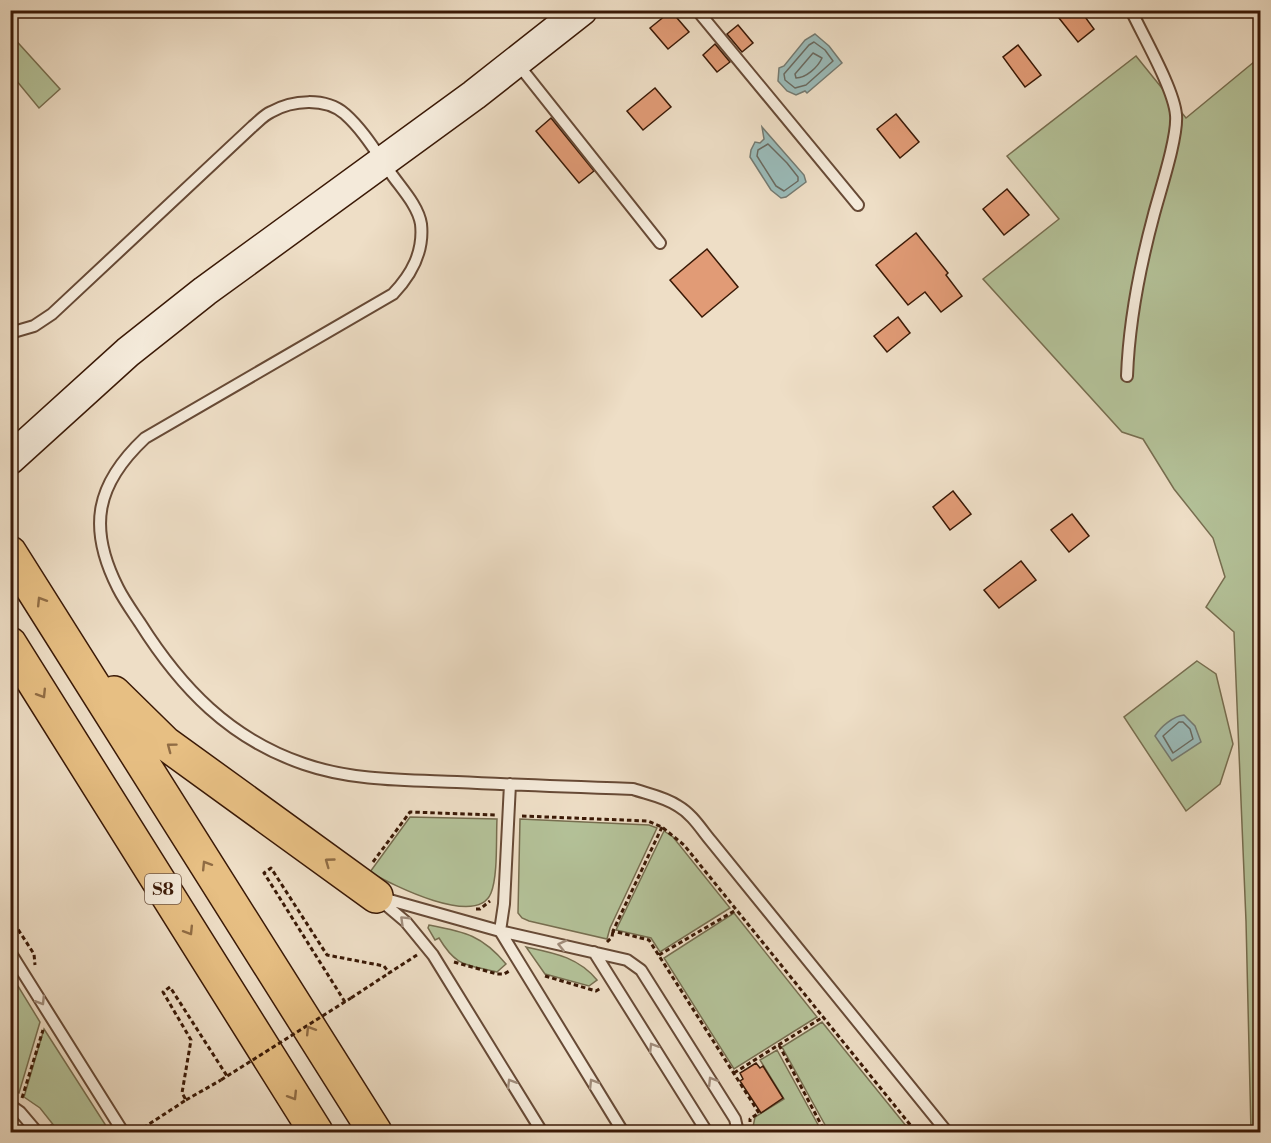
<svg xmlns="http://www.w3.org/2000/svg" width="1271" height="1143" viewBox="0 0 1271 1143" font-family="'Libre Bodoni',serif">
	<rect width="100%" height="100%" fill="#eedec6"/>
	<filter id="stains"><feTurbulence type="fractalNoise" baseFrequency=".00333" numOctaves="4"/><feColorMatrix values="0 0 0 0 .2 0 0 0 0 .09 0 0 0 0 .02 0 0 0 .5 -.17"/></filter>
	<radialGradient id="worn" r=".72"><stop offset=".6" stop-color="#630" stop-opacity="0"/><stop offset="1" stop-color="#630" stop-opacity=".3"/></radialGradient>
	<path fill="#b4c299" stroke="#776e50" stroke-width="1.5" d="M11,35L60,89L39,108L11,74Z
		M1136,56L1186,118L1260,57V1132H1251L1246,921L1234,632L1206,607L1225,577L1213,538L1174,489L1143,439L1122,432L983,279L1059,219L1007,156Z
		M1197,661L1216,674L1233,744L1220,784L1186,811L1124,717Z
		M410,817L497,819C496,838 498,876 491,893C477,928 392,885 370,872Z
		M520,819L649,825L657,828L610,928L607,939L529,921L522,918L518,913Z
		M664,831L673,837L730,908L660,952L651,938L616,930Z
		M734,913L817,1017L734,1069L664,958Z
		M429,925C465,932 482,935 506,964L497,972C466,964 457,968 439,938L435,940L428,928Z
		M526,947C554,953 578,957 597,980L589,986L545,974Z
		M11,982L18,986L40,1022L19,1093L11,1089Z
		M822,1022L911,1132H829L782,1047Z
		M44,1029L110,1132H59L40,1108L24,1097Z
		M777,1050L822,1132H752L755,1117L784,1099L760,1060Z"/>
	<path fill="#9abbb9" stroke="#747a71" stroke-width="1.5" d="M815,34L829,46L842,63L807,93L805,91L796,95L787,91L778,81L779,68L784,66L805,40Z
		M762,127L804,175L806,182L786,197L781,198L771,190L750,157L751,150L755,142L760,143L764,139Z
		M1184,715L1195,726L1201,742L1172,761L1155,736C1161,726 1174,716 1184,715Z"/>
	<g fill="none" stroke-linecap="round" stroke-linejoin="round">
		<path stroke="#6a6a60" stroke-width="1.5" d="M814,42L825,50L833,61L806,85L795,88L785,80L784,74L809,45Z
			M813,53L822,58C818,67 806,78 796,78L795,74Z
			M768,144L787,163L798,177V181L784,191L776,186L757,156L758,150Z
			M1179,722H1183L1190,729L1193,739L1173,753L1163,736Z"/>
	</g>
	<path fill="#e19b76" stroke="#3a1906" stroke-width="1.5" d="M1069,10H1080L1094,29L1078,42L1059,18Z
		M671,11L689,32L668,49L650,28Z
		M738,25L753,43L742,52L727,34Z
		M715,44L730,62L717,72L703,55Z
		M1018,45L1041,75L1025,87L1003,57Z
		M655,88L671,107L643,130L627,111Z
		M896,114L919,142L900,158L877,129Z
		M551,118L594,171L579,183L536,131Z
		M1007,189L1029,215L1004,235L983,209Z
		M916,233L948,273L946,275L962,296L941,312L925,292L908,305L876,265Z
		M707,249L738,287L702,317L670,280Z
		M898,317L910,333L887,352L874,336Z
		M953,491L971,514L950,530L933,507Z
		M1072,514L1089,536L1069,552L1051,530Z
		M1021,561L1036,580L999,608L984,590Z
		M756,1063L760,1068L763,1066L783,1098L761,1113L740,1081L743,1079L740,1073Z"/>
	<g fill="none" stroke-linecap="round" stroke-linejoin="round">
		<defs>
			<path id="lane" d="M697,10L858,205
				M517,63L660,243
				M10,333L34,326L52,314L253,126C259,121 264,115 271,112C292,100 325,97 345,114C363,130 376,152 390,172C400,187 418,205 421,224C424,252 412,274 393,294L145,438C96,484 87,527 118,588C124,600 132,611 140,623C181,688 230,739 304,764C353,781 406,780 457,782C516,785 574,787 633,789C648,794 665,797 678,806C692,814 701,829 711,841L947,1132
				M1127,376C1129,322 1140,266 1154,214C1160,191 1178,137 1176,115C1174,89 1143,36 1131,10
				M510,784L504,904L500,931L623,1132
				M379,897L500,931L627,960L641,970L735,1119L738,1132
				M380,900L406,922L433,955L542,1132
				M10,952L123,1132
				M594,952L707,1132
				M10,1105L20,1112L37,1132"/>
			<path id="secondary" d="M10,459L128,352L205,291L474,95L582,10"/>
			<path id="highway" d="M10,553L375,1132
				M10,644L316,1132
				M114,693L165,743L376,896"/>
		</defs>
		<use href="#lane" stroke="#674a36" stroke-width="14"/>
		<use href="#secondary" stroke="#3a1906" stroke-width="33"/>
		<use href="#highway" stroke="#3a1906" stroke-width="36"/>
		<path stroke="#3a1906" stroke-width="3" stroke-dasharray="4.5 3" stroke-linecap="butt" d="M522,816L648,821L662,827L684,845L916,1132
			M662,827L613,931L649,940L759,1113L750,1119V1122
			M373,862L410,812L495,815
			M476,909H480L490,901
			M10,917L34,954L35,965
			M607,942L612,937L613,931
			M659,955L736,910
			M454,962L497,974H504L511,970
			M545,976L596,991L601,988
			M351,998L389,973
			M345,1002L264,873L271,868L327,955L384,966L389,973L417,955
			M779,1045L825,1132
			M734,1073L823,1017
			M22,1098L43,1030
			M186,1100L221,1080
			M50,1125L56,1132
			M137,1132L186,1100L182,1093L191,1040L163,992L170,987L227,1076"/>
		<use href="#lane" stroke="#f4eada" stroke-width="10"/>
		<use href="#secondary" stroke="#f4eada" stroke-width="30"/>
		<use href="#highway" stroke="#e7bf83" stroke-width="33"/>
		<path stroke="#3a1906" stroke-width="3" stroke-dasharray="4.5 3" stroke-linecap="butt" d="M221,1080L351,998"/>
	</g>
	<defs><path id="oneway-chevron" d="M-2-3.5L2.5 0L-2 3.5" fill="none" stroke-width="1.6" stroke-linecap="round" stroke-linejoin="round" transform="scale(1.5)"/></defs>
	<g stroke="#906c44">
		<use href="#oneway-chevron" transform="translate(41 601) rotate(-122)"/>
		<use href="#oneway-chevron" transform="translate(42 694) rotate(58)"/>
		<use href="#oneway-chevron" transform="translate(171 747) rotate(-143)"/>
		<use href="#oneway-chevron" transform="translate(329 862) rotate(-144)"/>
		<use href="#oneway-chevron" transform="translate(206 865) rotate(-122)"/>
		<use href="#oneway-chevron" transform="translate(189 931) rotate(58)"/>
		<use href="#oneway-chevron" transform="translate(310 1030) rotate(-122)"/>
		<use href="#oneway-chevron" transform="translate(293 1096) rotate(58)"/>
	</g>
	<g stroke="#a08c7b">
		<use href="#oneway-chevron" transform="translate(404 920) rotate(-136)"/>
		<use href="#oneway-chevron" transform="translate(562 945) rotate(-167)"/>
		<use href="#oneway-chevron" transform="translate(41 1001) rotate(58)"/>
		<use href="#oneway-chevron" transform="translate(653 1047) rotate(-122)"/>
		<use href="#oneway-chevron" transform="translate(712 1081) rotate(-122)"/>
		<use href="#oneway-chevron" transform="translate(511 1083) rotate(-121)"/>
		<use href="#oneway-chevron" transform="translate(593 1083) rotate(-122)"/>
	</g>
	<g text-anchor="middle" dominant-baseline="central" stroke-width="4.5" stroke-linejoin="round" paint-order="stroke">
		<rect fill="#f4eada" stroke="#725846" stroke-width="1.5" x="145" y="874" width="36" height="30" rx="4.5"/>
		<g font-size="18" font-weight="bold" fill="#3a1906">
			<text x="163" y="889">S8</text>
		</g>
	</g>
	<rect width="1271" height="1143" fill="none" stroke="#eedec6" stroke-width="36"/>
	<rect x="12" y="12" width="1247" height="1119" fill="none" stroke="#3a1906" stroke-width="3"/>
	<rect x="18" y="18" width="1235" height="1107" fill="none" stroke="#3a1906" stroke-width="1.5"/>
	<rect width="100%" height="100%" filter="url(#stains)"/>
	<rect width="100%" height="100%" fill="url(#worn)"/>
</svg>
